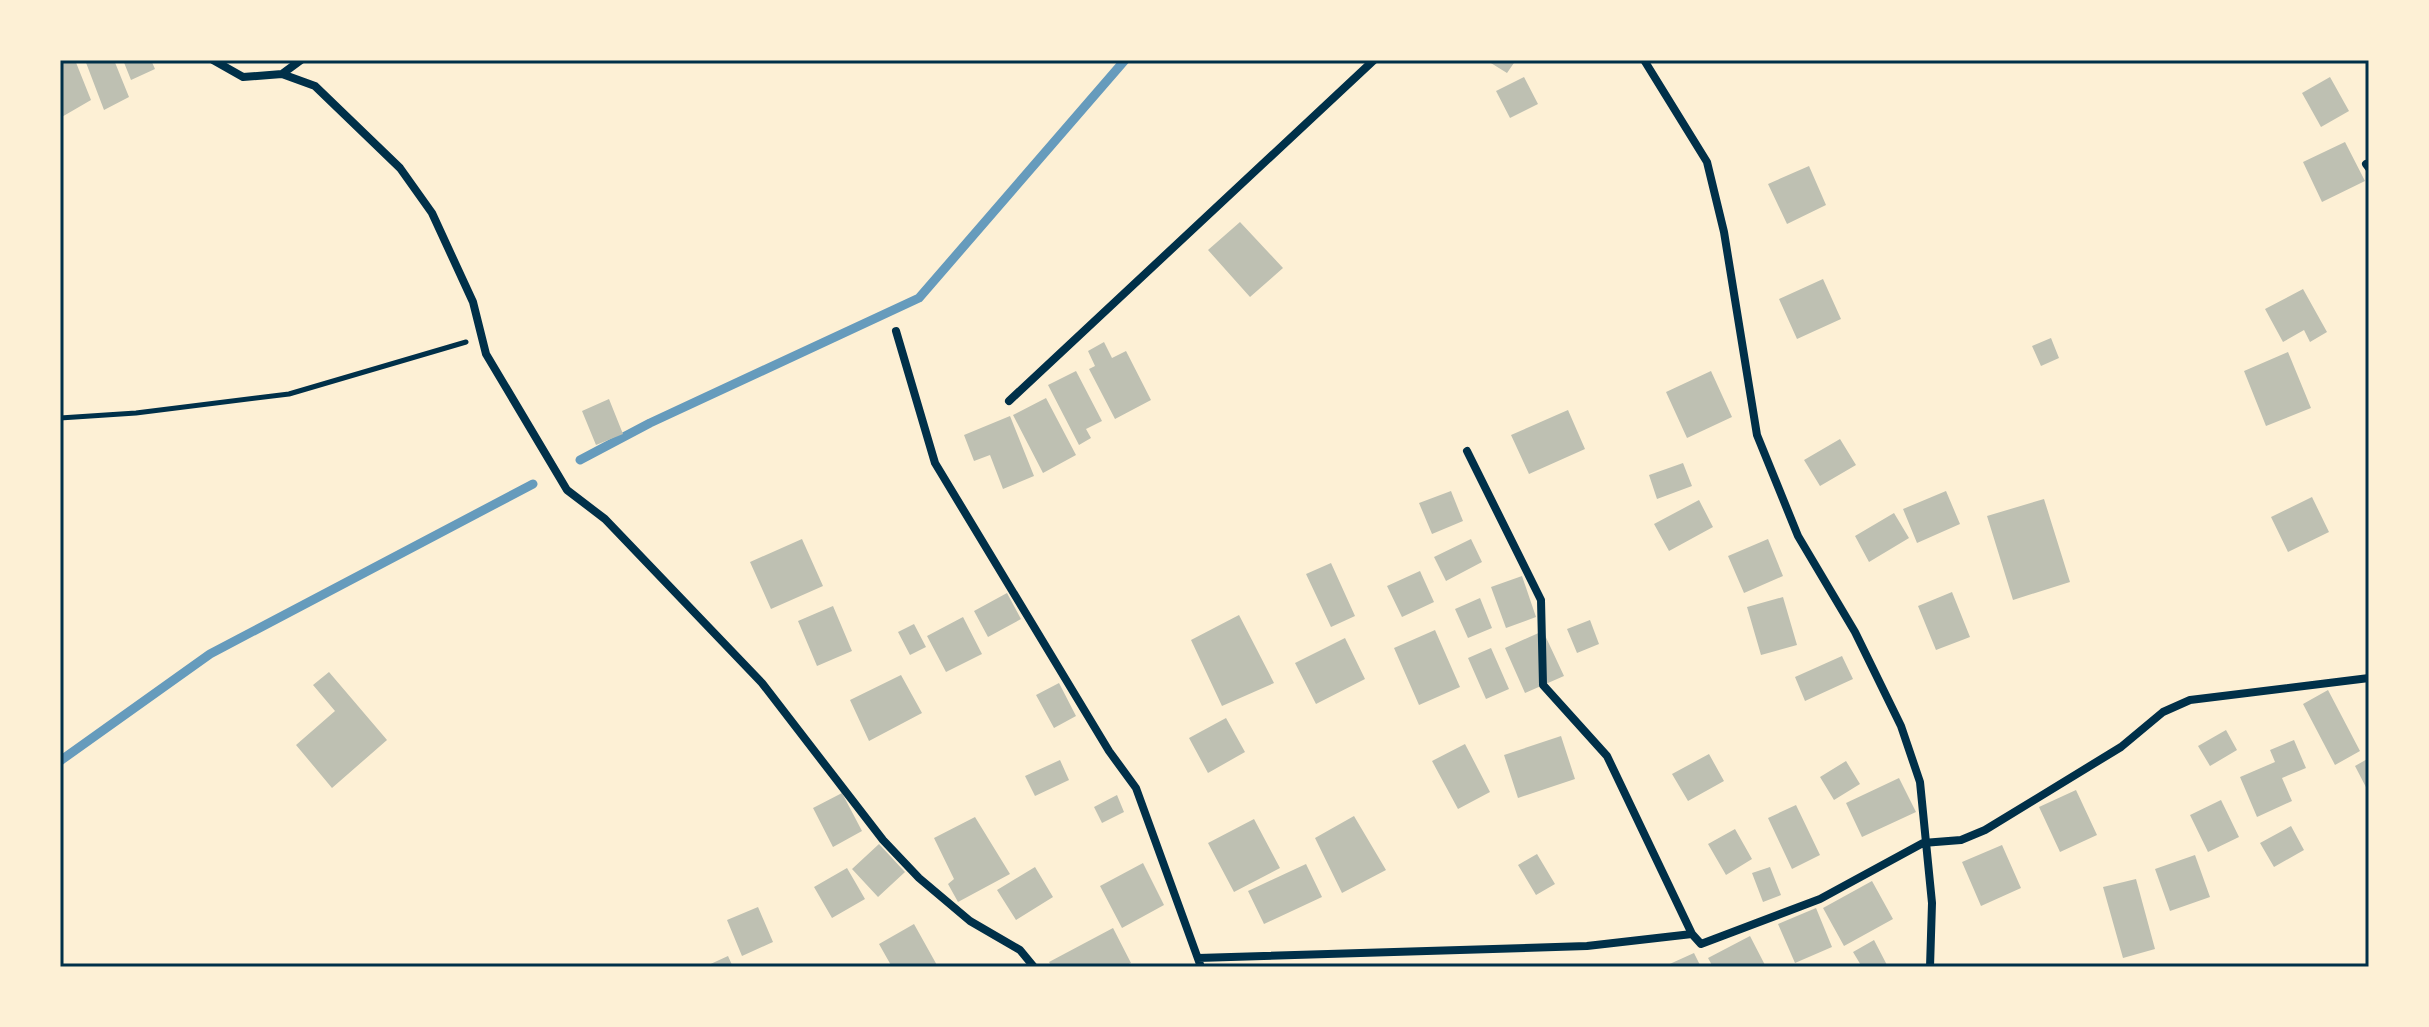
<svg xmlns="http://www.w3.org/2000/svg" width="2429" height="1027" viewBox="0 0 2429 1027" font-family="'Titillium Web',sans-serif">
	<rect width="100%" height="100%" fill="#fdf0d5"/>
	<g fill="none" stroke-linecap="round" stroke-linejoin="round">
		<path stroke="#669bbc" stroke-width="9" d="M580,460L650,423L919,298L1125,60
			M60,761L210,654L533,484"/>
	</g>
	<path fill="#bec0b2" d="M60,60H75L91,100L60,118Z
		M85,60H114L129,97L104,110Z
		M123,60H151L155,69L131,80Z
		M1486,60H1516L1507,73Z
		M1524,77L1538,104L1510,118L1496,91Z
		M2330,77L2349,111L2321,127L2302,93Z
		M2345,142L2365,181L2322,202L2303,162Z
		M1809,166L1826,205L1787,224L1768,184Z
		M1240,222L1283,268L1250,297L1208,250Z
		M1823,279L1841,319L1797,339L1779,299Z
		M2303,289L2327,332L2310,342L2304,330L2283,342L2265,309Z
		M2051,338L2059,358L2041,366L2032,346Z
		M1104,342L1112,358L1126,351L1151,400L1115,419L1089,369L1095,366L1088,351Z
		M2288,352L2311,408L2266,426L2244,371Z
		M1076,371L1102,421L1086,429L1091,438L1079,445L1048,385Z
		M1711,371L1732,417L1687,438L1666,392Z
		M1046,398L1076,455L1043,473L1013,415Z
		M609,399L623,434L596,445L582,411Z
		M1568,410L1585,449L1529,474L1511,435Z
		M1010,416L1034,476L1003,489L990,455L974,461L964,435Z
		M1840,439L1856,465L1820,486L1804,460Z
		M1683,463L1692,486L1657,499L1649,475Z
		M1451,491L1463,521L1432,534L1419,503Z
		M1946,491L1960,524L1917,543L1903,509Z
		M2312,497L2329,532L2288,552L2271,517Z
		M2044,499L2070,582L2013,600L1987,516Z
		M1699,500L1713,527L1669,551L1654,524Z
		M1894,513L1909,538L1869,562L1855,536Z
		M802,539L823,586L771,609L750,562Z
		M1471,539L1482,562L1446,581L1434,557Z
		M1768,539L1783,576L1744,593L1728,556Z
		M1331,563L1355,616L1331,627L1306,574Z
		M1420,571L1434,602L1402,617L1387,586Z
		M1522,576L1536,617L1506,628L1491,587Z
		M1952,592L1970,637L1936,650L1918,606Z
		M1007,593L1021,619L988,637L974,611Z
		M1783,597L1797,645L1761,655L1747,607Z
		M1480,598L1492,628L1468,638L1455,609Z
		M833,606L852,651L817,666L798,621Z
		M1239,615L1274,683L1222,706L1191,640Z
		M963,617L982,654L946,672L927,636Z
		M1590,620L1599,644L1577,653L1567,629Z
		M914,624L926,647L910,655L898,632Z
		M1435,630L1460,687L1419,705L1394,648Z
		M1543,631L1564,676L1525,693L1505,648Z
		M1345,638L1365,679L1316,704L1295,663Z
		M1491,648L1509,689L1486,699L1468,658Z
		M1842,656L1853,679L1805,701L1795,677Z
		M329,672L387,740L332,788L296,745L335,711L313,685Z
		M901,675L922,713L869,741L850,700Z
		M1059,683L1076,716L1054,728L1036,695Z
		M2328,690L2360,751L2335,765L2303,704Z
		M1226,718L1245,752L1208,773L1189,738Z
		M2226,730L2237,750L2210,766L2198,746Z
		M1561,736L1575,779L1518,798L1504,755Z
		M2294,740L2306,768L2282,778L2292,801L2257,817L2240,777L2275,762L2270,750Z
		M1465,744L1490,792L1458,809L1432,761Z
		M1709,754L1724,781L1688,801L1672,774Z
		M2369,758V793L2355,766Z
		M1060,760L1069,780L1035,796L1025,776Z
		M1846,761L1860,784L1834,800L1820,777Z
		M1899,778L1916,812L1862,837L1846,803Z
		M2076,790L2097,835L2060,852L2039,807Z
		M842,793L862,831L833,847L813,808Z
		M1117,795L1124,812L1102,823L1094,807Z
		M2221,800L2239,837L2208,852L2190,815Z
		M1796,805L1820,855L1792,869L1768,818Z
		M1354,816L1386,870L1342,893L1315,838Z
		M975,817L1010,874L958,902L948,884L954,879L934,838Z
		M1254,819L1280,868L1234,892L1208,843Z
		M2291,826L2304,850L2274,867L2260,843Z
		M1735,829L1752,859L1726,875L1708,844Z
		M879,844L905,872L878,897L852,869Z
		M2002,845L2021,888L1981,906L1962,862Z
		M1537,854L1555,884L1536,895L1518,865Z
		M2195,855L2210,897L2170,911L2155,869Z
		M1143,863L1164,905L1122,928L1100,886Z
		M1306,864L1322,897L1264,924L1248,891Z
		M1035,867L1053,897L1016,920L997,890Z
		M1770,867L1781,895L1763,902L1752,873Z
		M847,868L865,899L832,918L814,887Z
		M2136,879L2155,949L2123,958L2103,887Z
		M1872,881L1893,919L1844,946L1823,908Z
		M758,907L773,942L742,956L727,920Z
		M1816,908L1832,947L1795,963L1778,924Z
		M914,924L938,967H892L879,944Z
		M1113,928L1131,963L1123,967H1052L1049,962Z
		M1750,936L1766,967H1713L1708,958Z
		M1874,940L1888,967H1862L1853,952Z
		M1694,953L1701,967H1663Z
		M728,956L733,967H704Z"/>
	<g fill="none" stroke-linecap="round" stroke-linejoin="round">
		<path stroke="#003049" stroke-width="5" d="M60,418L136,413L289,394L466,342"/>
		<path stroke="#003049" stroke-width="8" d="M213,60L243,77L282,74L315,86L400,168L432,213L473,302L486,354L567,490L605,519L762,683L883,840L919,878L970,921L1020,950L1034,967
			M1644,60L1707,162L1724,232L1757,435L1798,536L1855,632L1901,726L1920,782L1932,903L1930,967
			M282,74L301,60
			M2366,164L2369,168
			M896,331L935,463L1109,751L1136,788L1201,967
			M1009,401L1374,60
			M1467,451L1541,600L1543,685L1607,756L1692,934
			M1198,958L1587,946L1692,934L1701,944L1820,899L1923,843L1961,840L1985,830L2121,747L2163,712L2190,700L2369,678"/>
	</g>
	<rect width="2429" height="1027" fill="none" stroke="#fdf0d5" stroke-width="124"/>
	<rect x="62" y="62" width="2305" height="903" fill="none" stroke="#003049" stroke-width="3"/>
</svg>
